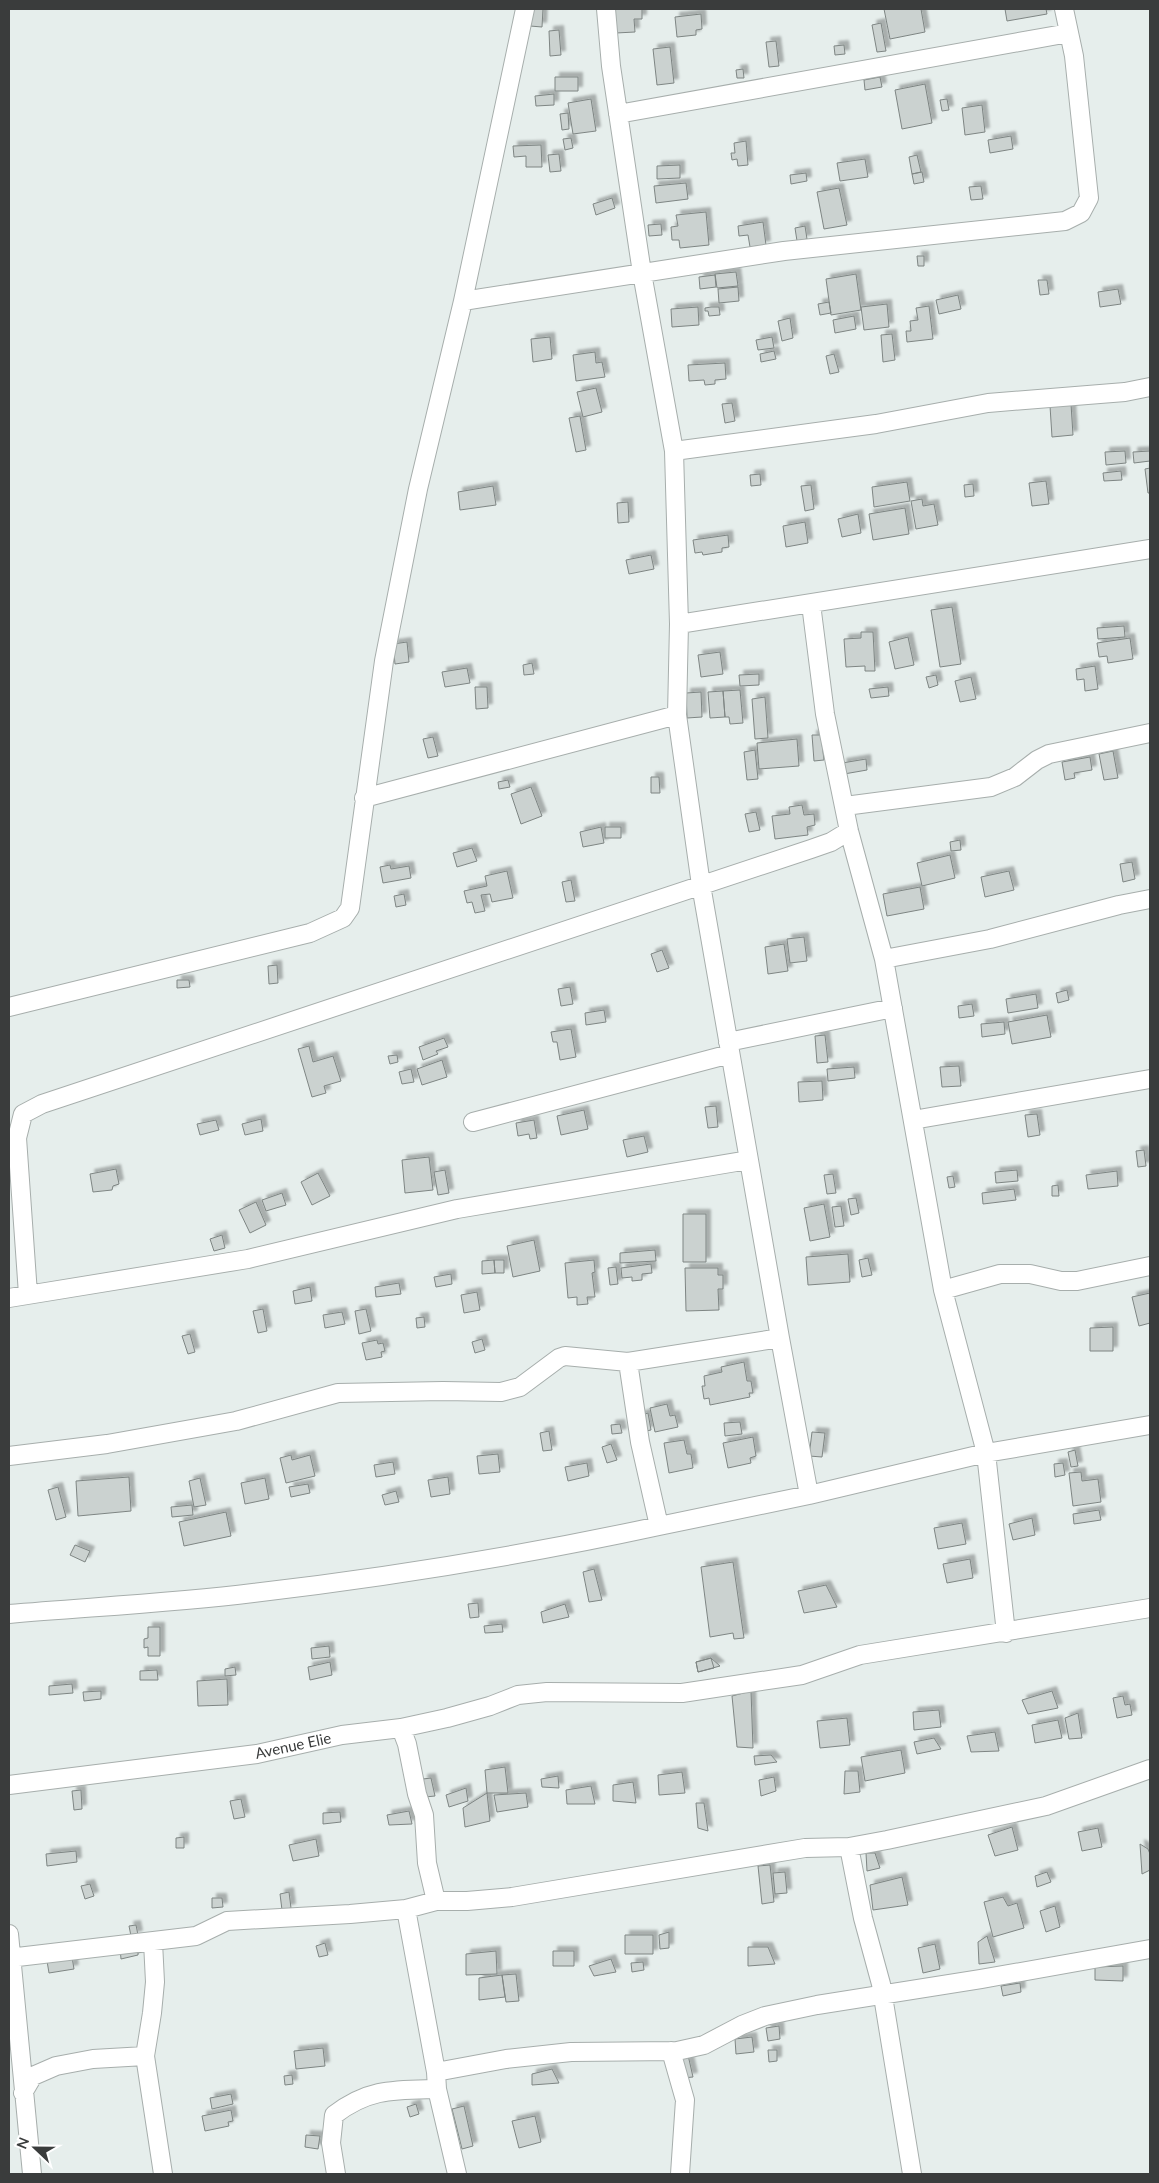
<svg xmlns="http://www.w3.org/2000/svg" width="1159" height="2183" viewBox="0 0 1159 2183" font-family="Lato,sans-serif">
	<defs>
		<filter id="shadow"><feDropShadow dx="4.5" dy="-4.5" stdDeviation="1" flood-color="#0004"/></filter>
	</defs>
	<rect width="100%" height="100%" fill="#e6eeec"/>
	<path fill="#cbd2d0" stroke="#7e8583" filter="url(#shadow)" d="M531,9H543L542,27L530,26Z
		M615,9H642V19H634L635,32L616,33Z
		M884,9H921L925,32L890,39Z
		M1005,9H1046L1047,14L1007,21Z
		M701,14L702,29L696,30V35L677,37L675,17Z
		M881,23L886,51L877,52L872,25Z
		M559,30L561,55L550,56L549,31Z
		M776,41L779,66L769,67L766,42Z
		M844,45L845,54L835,55L834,46Z
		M670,47L674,83L657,85L653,49Z
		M743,69L744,78H737L736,70Z
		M555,77H578V91H555Z
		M880,77L882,87L865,90L864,80Z
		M925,84L932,123L902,129L895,90Z
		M554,94V105L536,106L535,96Z
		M591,99L596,131L573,134L568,103Z
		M947,99L949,110L942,111L940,100Z
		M982,105L985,132L965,135L962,108Z
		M568,113L569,129L562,130L560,114Z
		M1011,136L1013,149L990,153L988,140Z
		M571,138L573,148L565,150L563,139Z
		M746,141L748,165L738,166L737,159L732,160L731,153H735L734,143Z
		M541,145L542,167H526V156L514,157L513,146Z
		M559,154L561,171L550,172L548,155Z
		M917,155L921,172L912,174L909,157Z
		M865,159L868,177L840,181L837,163Z
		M680,165V178L657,179V166Z
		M922,172L924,182L914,184L912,174Z
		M806,173L807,181L791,184L790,175Z
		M686,183L688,199L656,203L654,186Z
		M981,186L983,199L971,200L969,187Z
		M839,188L847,225L824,229L817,192Z
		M612,198L615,208L596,215L593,204Z
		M706,212L709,245L680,248L679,240H672L671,227L678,226L676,215Z
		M763,222L766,245L750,247L748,235L739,236L738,226Z
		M661,224L662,235L649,236L648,225Z
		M805,226L807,239L797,241L795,228Z
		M917,256H924V266H918Z
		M736,272L738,286L717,288L715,274Z
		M856,274L861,310L831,315L826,279Z
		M715,275L716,287L700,289L699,277Z
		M1038,280H1047L1049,294L1040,295Z
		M738,287L739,301L719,303L718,289Z
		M1118,289L1121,304L1100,307L1098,292Z
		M958,295L961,309L939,314L936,300Z
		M829,302L831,313L820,315L818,304Z
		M887,304L889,327L864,330L861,307Z
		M929,306L933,339L907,342L906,331H911L910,321L918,320L916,308Z
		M698,307L699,325L672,327L671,309Z
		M711,307H719L720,315L709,316L708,311H705V308Z
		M854,316L856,329L835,333L833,320Z
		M790,318L793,338L782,341L778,321Z
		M892,334L895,360L883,362L881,335Z
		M550,337L552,359L533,362L531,339Z
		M772,337L774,348L758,350L756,340Z
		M774,351L776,359L761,362L760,354Z
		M595,352L596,363L602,362L605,377L576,381L573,355Z
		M834,354L839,372L830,374L826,356Z
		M725,363L726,379L715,380V384L705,385L704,380L689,381L688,365Z
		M596,388L602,412L583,417L577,392Z
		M732,403L735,421L725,423L722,404Z
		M1071,404L1073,435L1052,437L1050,406Z
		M580,416L586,450L576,452L569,418Z
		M1125,451L1126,463L1106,465L1105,452Z
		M1150,451V461L1134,463L1133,452Z
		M1150,468V493H1148L1145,469Z
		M1121,471L1122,480L1104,481L1103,473Z
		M760,474L761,485L751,486L750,475Z
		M1046,481L1049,504L1032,506L1029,483Z
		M907,482L910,501L874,507L872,487Z
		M973,484L974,496L965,497L964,485Z
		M811,485L814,509L805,511L801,486Z
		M493,486L496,505L460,510L458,492Z
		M922,499L923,506L934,504L938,525L916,529L911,501Z
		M628,502L629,522L618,523L617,503Z
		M905,508L909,534L873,540L869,514Z
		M858,514L861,533L842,537L838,519Z
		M805,522L808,543L786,547L783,526Z
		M728,535L729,547L722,548V552L703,555L702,552L695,553L693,540Z
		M651,555L654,569L629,574L626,560Z
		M952,607L961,664L940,667L931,610Z
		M1124,626L1125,637L1098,639L1097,628Z
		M861,632H873L875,671H865V666L846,667L844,639L861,638Z
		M908,637L914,665L895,669L889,642Z
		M1130,638L1133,659L1108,663L1107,656L1099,657L1097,643Z
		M407,642L409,662L395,664L393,644Z
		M720,652L723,674L701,677L698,655Z
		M532,663L534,674L524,675L523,665Z
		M1095,666L1098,689L1085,691L1084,679L1077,680L1076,669Z
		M467,668L470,683L445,687L442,672Z
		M759,674V685L740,686L739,675Z
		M936,675L938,685L929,688L926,677Z
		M971,677L976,699L960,702L955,681Z
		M475,687H487L488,708L476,709Z
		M888,687L889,696L871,698L869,689Z
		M740,690L743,723L730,724L729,717H725L723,691Z
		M723,691L725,717L710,718L708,692Z
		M701,692L702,717L687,718L686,693Z
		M765,697L768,738L755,739L752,699Z
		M812,735H821L824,760L814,761Z
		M433,737L438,756L428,758L423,739Z
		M797,739L799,766L759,769L757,743Z
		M755,750L758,779L747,780L744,752Z
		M1113,751L1118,778L1104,780L1099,754Z
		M1090,757L1092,770L1074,773L1075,778L1065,780L1062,762Z
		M866,759L867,770L844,774L842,763Z
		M651,777H659L660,793H651Z
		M508,780L510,787L499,789L498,782Z
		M531,787L542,816L521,824L511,794Z
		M802,805L804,815L814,814L815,825L807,827L808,835L775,839L772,816L790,814L789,807Z
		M756,812L760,830L749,832L745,814Z
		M601,827L604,843L583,847L580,832Z
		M605,827H621V838H605Z
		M960,840L961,850L951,851L950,842Z
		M472,848L477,861L457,867L453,853Z
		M950,855L955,878L922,886L917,863Z
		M1132,862L1135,879L1123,882L1120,864Z
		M390,865L391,869L409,866L411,878L383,883L380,867Z
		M507,871L513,898L492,902L490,894L481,895L485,911L475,913L472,902L467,903L464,891L487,886L485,876Z
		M1009,871L1014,890L985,897L981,877Z
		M571,880L575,901L566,902L562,882Z
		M920,887L924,909L887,916L883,894Z
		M404,894L406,905L396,907L394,896Z
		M804,937L807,961L790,963L787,939Z
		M784,944L788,971L768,974L765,947Z
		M662,950L669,968L657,972L651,954Z
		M277,965L278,983L269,984L268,966Z
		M177,980H189L190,987L177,988Z
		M570,987L573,1004L561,1006L558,989Z
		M1067,990L1069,1000L1058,1003L1056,993Z
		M1036,994L1038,1008L1008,1013L1006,999Z
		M972,1004L974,1016L959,1018L958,1006Z
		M604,1010L606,1022L586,1025L585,1013Z
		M1047,1015L1051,1037L1012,1044L1008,1022Z
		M1004,1022L1005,1034L982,1037L981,1024Z
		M571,1029L576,1057L560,1060L557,1042H553L551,1032Z
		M825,1035L828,1062L817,1063L815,1036Z
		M444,1038L448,1047L436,1051L438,1054L423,1060L419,1047Z
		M309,1046L313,1062L333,1056L341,1081L324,1086L326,1093L312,1097L298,1049Z
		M397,1055L398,1062L390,1064L388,1056Z
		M442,1060L447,1077L422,1085L417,1069Z
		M959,1066L961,1086L942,1087L940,1067Z
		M854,1067L855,1078L828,1081L827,1069Z
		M411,1069L414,1082L402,1084L399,1072Z
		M822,1081L823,1100L799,1102L798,1082Z
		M716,1106L718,1127L708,1128L705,1107Z
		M584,1110L588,1129L561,1135L557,1116Z
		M1037,1114L1040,1135L1028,1137L1025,1115Z
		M261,1119L263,1131L245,1135L242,1124Z
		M216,1120L219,1130L200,1135L197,1124Z
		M534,1120L537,1138L530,1139L529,1134L518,1136L516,1123Z
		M644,1136L648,1152L627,1157L623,1140Z
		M1144,1150L1146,1166L1138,1167L1136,1151Z
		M429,1157L433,1190L405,1193L402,1160Z
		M116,1169L119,1184L113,1186L112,1190L93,1192L90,1174Z
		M445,1170L449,1193L438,1195L434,1172Z
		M1017,1170L1018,1181L996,1183L995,1172Z
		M1117,1171L1118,1186L1088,1189L1086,1175Z
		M318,1173L330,1196L312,1205L301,1182Z
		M833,1174L836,1193L827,1194L824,1175Z
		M953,1176L955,1187L949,1188L947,1177Z
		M1058,1185L1059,1196H1052V1186Z
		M1014,1189L1016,1200L983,1204L982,1193Z
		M282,1193L286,1205L266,1211L262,1200Z
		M856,1198L859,1213L851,1215L848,1199Z
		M256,1202L266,1225L250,1233L239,1210Z
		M824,1204L830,1237L810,1241L804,1208Z
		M841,1206L844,1226L835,1227L832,1207Z
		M683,1214H706V1262H683Z
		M222,1235L225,1248L214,1251L210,1239Z
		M534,1240L540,1271L513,1277L507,1246Z
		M655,1250L656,1261L620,1263V1253Z
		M848,1254L850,1282L808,1285L806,1257Z
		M868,1258L872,1275L862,1277L859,1260Z
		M494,1260L495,1273L482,1274V1261Z
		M494,1260H504V1273H495Z
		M594,1260L595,1272L592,1273L595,1297H587L588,1304L577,1305V1297L568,1298L565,1263Z
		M651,1264L652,1273L642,1274V1280L632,1281V1277L622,1278L621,1268Z
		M616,1267L618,1284L610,1285L608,1268Z
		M685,1268H718V1275H723V1289H718L719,1310L686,1311Z
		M451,1274L452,1284L436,1287L434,1277Z
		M399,1283L401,1294L376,1297L375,1287Z
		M310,1287L312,1301L295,1304L293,1291Z
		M477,1292L480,1310L464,1313L461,1295Z
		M1150,1293V1323L1139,1326L1132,1297Z
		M263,1309L267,1331L258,1333L253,1311Z
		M366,1309L371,1331L359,1334L355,1311Z
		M342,1312L345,1324L325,1328L323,1315Z
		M424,1317L425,1327L417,1328L416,1318Z
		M1113,1327V1351H1090V1328Z
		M190,1334L195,1352L188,1354L182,1336Z
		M482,1339L485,1350L475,1353L472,1342Z
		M377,1340L378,1344L383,1343L385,1351L381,1352L382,1357L366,1360L362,1343Z
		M744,1362L747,1381H751L753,1393H749L750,1397L710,1405L709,1398L704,1399L702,1386H705L704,1376L722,1372L721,1367Z
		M667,1404L670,1416L675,1415L678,1427L655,1432L650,1408Z
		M648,1413L651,1430L641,1432L638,1416Z
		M740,1422L742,1434L725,1436L724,1423Z
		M620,1424L622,1433L612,1434L611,1425Z
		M549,1431L552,1450L543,1451L540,1433Z
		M812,1432L825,1433L822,1457L809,1456Z
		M753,1437L756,1456L750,1458L751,1463L728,1468L723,1443Z
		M684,1440L687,1454H691L693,1468L669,1473L664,1443Z
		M611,1444L617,1460L607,1463L602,1447Z
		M1075,1450L1078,1466L1071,1467L1068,1452Z
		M498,1454L500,1472L479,1474L477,1456Z
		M291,1455L292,1460L310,1455L315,1476L286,1483L280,1458Z
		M393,1462L395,1474L376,1477L374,1465Z
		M587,1463L589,1476L568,1481L565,1467Z
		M1063,1463L1065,1475L1055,1477L1054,1464Z
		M1081,1472L1082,1481L1098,1479L1101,1502L1073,1506L1069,1473Z
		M129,1477L131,1511L78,1516L76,1481Z
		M448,1477L450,1494L431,1497L428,1480Z
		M200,1478L206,1505L194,1507L189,1481Z
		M265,1478L269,1499L245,1504L241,1483Z
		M308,1484L310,1493L291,1497L289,1487Z
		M58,1487L66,1517L56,1520L48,1490Z
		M396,1491L399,1502L385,1505L382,1495Z
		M192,1505L193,1515L172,1517L171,1507Z
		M1099,1510L1101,1520L1074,1524L1073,1514Z
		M226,1512L231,1536L184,1546L179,1522Z
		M1032,1518L1035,1535L1013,1540L1009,1524Z
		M962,1523L966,1544L938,1549L934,1528Z
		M75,1545L90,1551L85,1562L70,1555Z
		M970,1559L973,1578L947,1583L943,1564Z
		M733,1562L744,1638L734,1639L733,1633L710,1637L701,1567Z
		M594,1569L602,1600L589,1602L583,1572Z
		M826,1585L837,1607L804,1613L798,1591Z
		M478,1603L479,1617L470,1618L468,1604Z
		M565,1604L569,1617L543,1623L541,1612Z
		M502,1624L503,1632L485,1633L484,1626Z
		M148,1627H160V1656H148V1647L144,1648V1639L148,1638Z
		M329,1646L330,1657L312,1659L311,1648Z
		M711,1658L714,1668L698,1672L696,1662Z
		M711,1658L720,1666L698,1672L696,1662Z
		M330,1662L332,1675L310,1680L308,1667Z
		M235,1667L236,1675L225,1676V1669Z
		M157,1670L158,1680H140V1671Z
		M227,1679L228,1705L198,1706L197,1681Z
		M72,1684L73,1693L49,1695V1686Z
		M101,1691V1699L84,1701L83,1692Z
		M751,1691L753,1748L737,1747L732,1696Z
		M1052,1691L1058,1708L1028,1714L1022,1700Z
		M1123,1696L1125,1705L1130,1704L1132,1715L1117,1718L1113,1698Z
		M939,1710L941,1727L914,1730L913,1712Z
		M1078,1713L1082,1738L1069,1739L1065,1718Z
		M847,1718L850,1745L820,1748L817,1721Z
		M1058,1720L1062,1738L1035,1743L1032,1725Z
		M995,1732L999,1751L971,1752L967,1736Z
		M934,1738L941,1749L917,1754L914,1742Z
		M901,1750L905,1773L865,1781L861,1757Z
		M771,1755L777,1762L755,1765L754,1756Z
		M505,1767L508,1793H487L485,1770Z
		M845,1771H858L860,1792L844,1794Z
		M682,1772L685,1793L659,1795L658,1775Z
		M558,1776L559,1788L542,1787L541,1779Z
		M774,1777L776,1791L761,1796L759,1780Z
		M431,1778L435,1796L425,1797L423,1779Z
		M633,1782L636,1803L613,1801V1785Z
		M591,1786L595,1804H567L566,1790Z
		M466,1788L468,1801L449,1807L446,1795Z
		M81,1790L82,1809L74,1810L72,1791Z
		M487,1793L490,1821L465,1827L463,1808Z
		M526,1793L528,1807L497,1812L494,1795Z
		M241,1799L245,1817L234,1819L230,1801Z
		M696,1803H704L708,1831L698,1828Z
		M409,1811L412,1824L389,1825L387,1815Z
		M340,1812L341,1822L323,1824V1813Z
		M1012,1827L1018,1850L995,1856L988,1835Z
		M1098,1828L1102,1847L1082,1851L1078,1832Z
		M184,1837V1848H176V1838Z
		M316,1839L319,1856L293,1861L289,1845Z
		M1140,1844L1148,1849L1150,1854V1870L1142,1874Z
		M76,1851L77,1862L47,1866L46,1854Z
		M866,1853H875L880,1868L867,1871Z
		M770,1865L774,1902L762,1904L758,1866Z
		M785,1872L787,1893L775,1894L773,1873Z
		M1047,1872L1051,1882L1037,1887L1035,1876Z
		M902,1877L908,1905L873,1910L870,1885Z
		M90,1884L94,1896L85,1899L81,1886Z
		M289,1892L291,1908L282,1910L280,1894Z
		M1003,1897L1008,1906L1017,1903L1024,1928L993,1937L984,1902Z
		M212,1898H222L223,1907L212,1908Z
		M1055,1906L1060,1927L1046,1932L1040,1911Z
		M136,1925L138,1935L131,1936L129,1926Z
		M669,1932V1948L660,1949L659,1935Z
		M625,1935H653V1954H625Z
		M987,1936L995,1962L979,1964L978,1942Z
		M325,1943L328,1955L319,1957L316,1946Z
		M935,1944L940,1969L923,1973L918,1948Z
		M748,1947H768L775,1964L748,1966Z
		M120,1948L146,1951L138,1953V1955L121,1959Z
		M496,1951L497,1974L466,1975V1954Z
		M553,1951H574V1966H553Z
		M72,1957L74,1969L49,1973L47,1961Z
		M611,1959L616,1972L594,1976L589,1966Z
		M643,1962L644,1970L632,1972L631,1963Z
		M1123,1966V1981L1095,1980V1967Z
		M516,1974L519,2001L506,2002L502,1975Z
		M502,1975L505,1997L479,2000V1978Z
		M1020,1983L1021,1992L1003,1996L1001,1986Z
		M779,2026L780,2039L768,2041L766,2028Z
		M752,2037L754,2052L736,2054L735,2039Z
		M323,2048L325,2066L296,2069L294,2051Z
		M768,2050H777V2061L769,2062Z
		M688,2055L693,2077L683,2078L680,2057Z
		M552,2069L559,2083L532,2085V2074Z
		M292,2075L293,2084L285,2085L284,2076Z
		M231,2094L233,2104L212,2109L210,2098Z
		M416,2104L419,2114L410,2117L407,2107Z
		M464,2106L473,2146L462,2149L452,2109Z
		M231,2110L233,2121L228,2122L229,2126L205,2131L202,2116Z
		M535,2116L541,2142L519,2148L512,2121Z
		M306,2135L320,2136L318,2149L305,2147Z"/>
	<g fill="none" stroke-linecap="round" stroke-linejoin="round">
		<defs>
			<path id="minor" d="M606,9L611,66L642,273L674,451L679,624L677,715L701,885L780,1338L809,1495
				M618,114L1069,33
				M463,301L784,251L1065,221L1081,213L1089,198L1074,56L1064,9
				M674,451L876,424L988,403L1125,392L1150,387
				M811,604L825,714L849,831L884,959L943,1290L986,1453L1006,1633
				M679,624L1150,549
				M364,798L677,715
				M845,806L991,787L1015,777L1037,760L1049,754L1150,733
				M884,959L990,939L1119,905L1150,899
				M9,1007L310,933L343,918L350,908L384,661L418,489L463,301L525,9
				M728,1042L893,1008
				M913,1120L1150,1079
				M473,1122L730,1054
				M943,1290L1000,1274H1030L1061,1281H1077L1150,1266
				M28,1294L17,1138L23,1114L42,1104L811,849L831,842L849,831
				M9,1298L248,1259L457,1209L748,1160
				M780,1338L628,1362L640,1442L659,1526L809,1495L986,1453L1150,1425
				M9,1456L107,1444L236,1421L338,1393L443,1391L501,1392L520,1387L559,1358L565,1356L628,1362
				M9,1614C90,1607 172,1603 253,1593C389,1577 525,1555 659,1526
				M401,1728L407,1744L417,1794L424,1815L427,1863L436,1901
				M9,1785L257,1754L342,1735L401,1728L447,1718L490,1706L518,1695L547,1692L682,1693L802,1675L860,1655L1150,1608
				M849,1847L863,1918L881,1984L912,2174
				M406,1909L436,2072L437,2089L457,2174
				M9,1934L32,2174
				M153,1942L155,1982L152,2013L145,2056L163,2174
				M9,1958L196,1936L227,1921L350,1914L406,1909L436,1901H467L512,1897L805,1848L849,1847L887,1840L1046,1806L1150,1769
				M671,2051L685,2100L680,2174
				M436,2072L506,2059L571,2052L677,2051L704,2045L742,2025L765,2016L817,2005L981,1979L1150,1949
				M23,2093L33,2076L56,2066L93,2059L145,2056
				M336,2174L331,2143L334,2115C369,2088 395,2090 437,2089"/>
		</defs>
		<use href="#minor" stroke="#a7aeac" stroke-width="20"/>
		<use href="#minor" stroke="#fff" stroke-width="18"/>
	</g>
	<g text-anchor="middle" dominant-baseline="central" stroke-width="4" stroke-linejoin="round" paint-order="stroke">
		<g font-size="15" fill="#3a3c3c" stroke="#fff">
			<text transform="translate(293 1745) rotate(-12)">Avenue Elie</text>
		</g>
	</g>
	<rect width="1159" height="2183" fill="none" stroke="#3a3c3c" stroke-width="20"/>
	<g transform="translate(35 2148) rotate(292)" stroke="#ffffff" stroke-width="4" paint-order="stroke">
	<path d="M0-4L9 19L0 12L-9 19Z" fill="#3a3c3c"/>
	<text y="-8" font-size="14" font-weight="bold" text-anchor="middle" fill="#3a3c3c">N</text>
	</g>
</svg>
